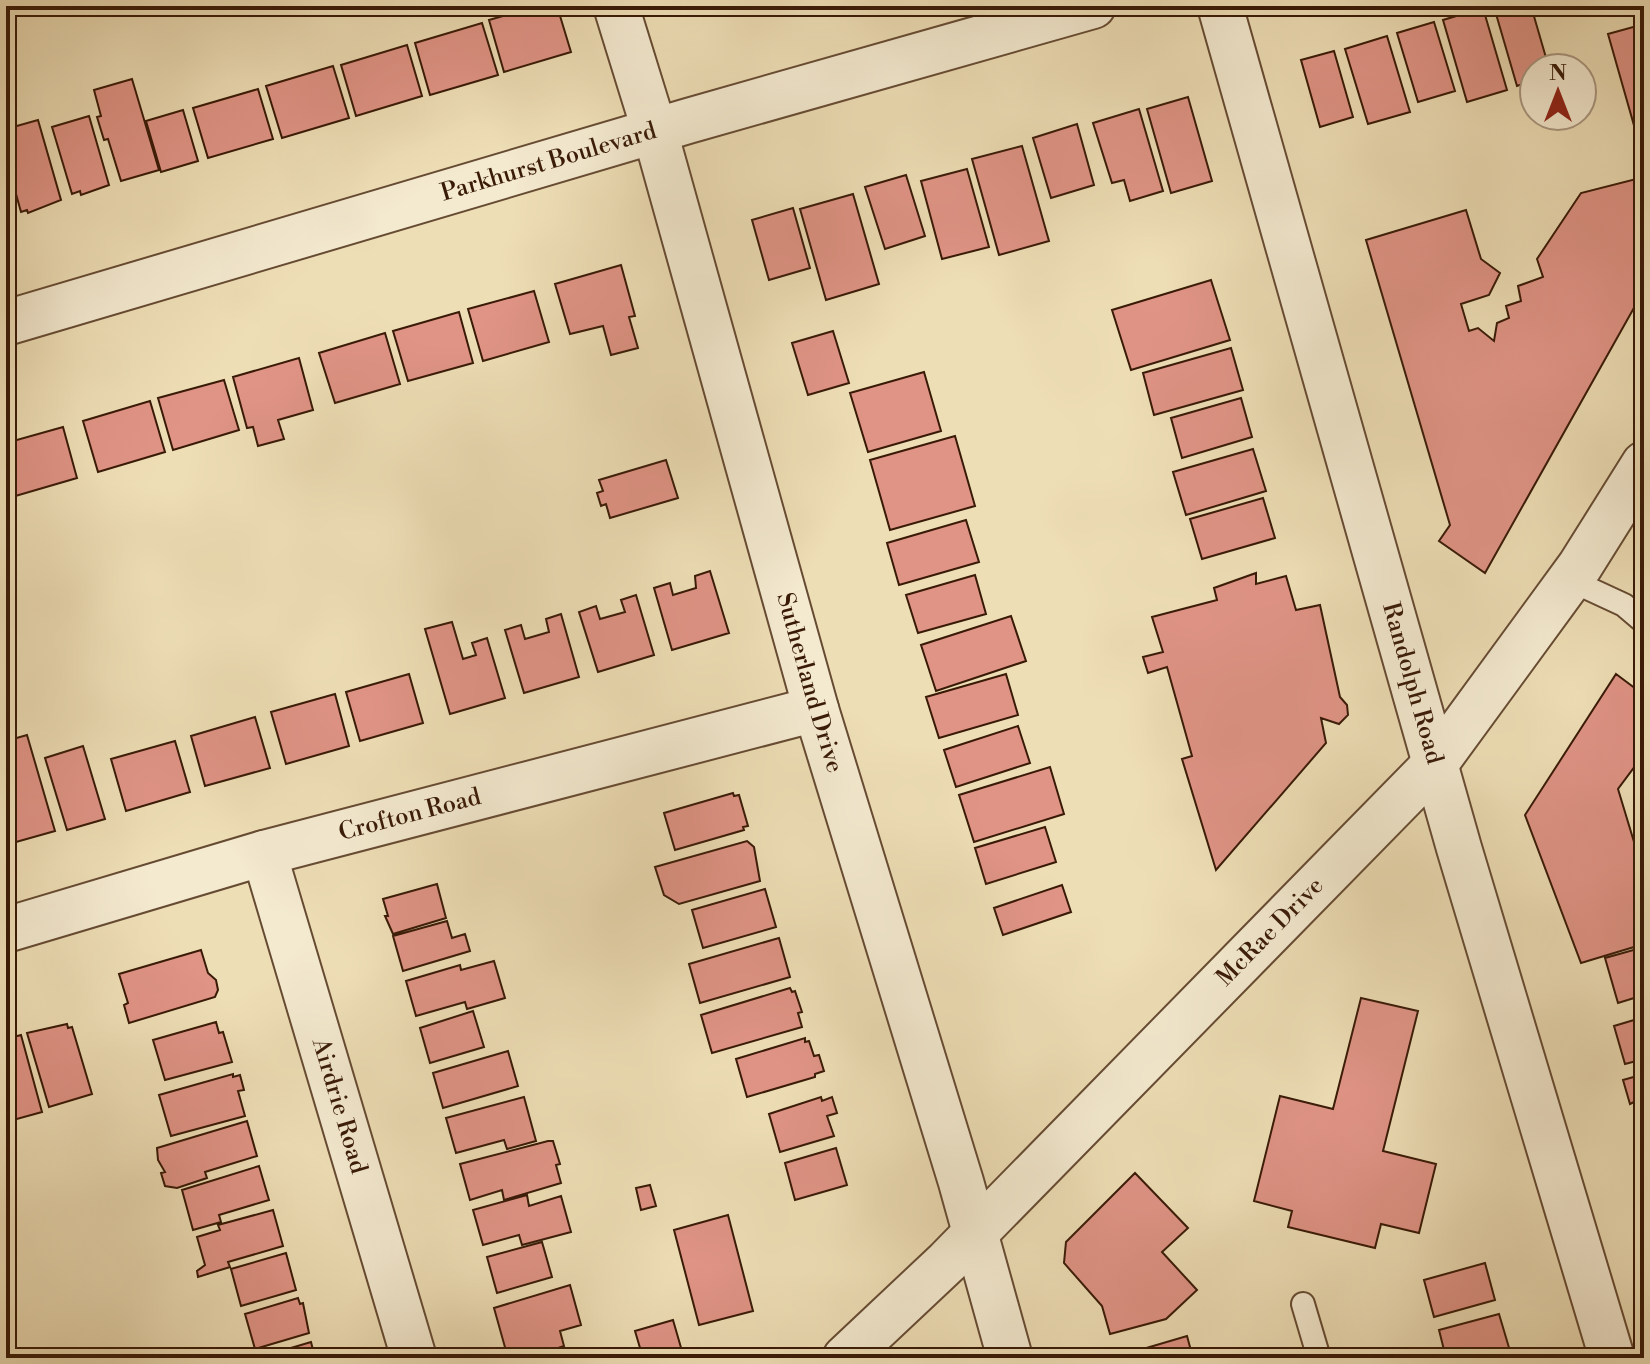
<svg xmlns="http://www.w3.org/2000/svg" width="1650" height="1364" viewBox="0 0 1650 1364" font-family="'Libre Bodoni',serif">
	<rect width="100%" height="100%" fill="#eedeb6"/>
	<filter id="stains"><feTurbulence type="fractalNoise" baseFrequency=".0025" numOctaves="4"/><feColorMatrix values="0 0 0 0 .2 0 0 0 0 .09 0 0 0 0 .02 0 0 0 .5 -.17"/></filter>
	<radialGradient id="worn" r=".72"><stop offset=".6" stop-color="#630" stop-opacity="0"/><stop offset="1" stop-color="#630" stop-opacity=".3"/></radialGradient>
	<path fill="#e09486" stroke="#391a07" stroke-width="2" d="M538,6H557L571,52L504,72L489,20Z
		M680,6H712L682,15Z
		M1531,6L1549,68H1534V80L1517,86L1494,7Z
		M1483,8L1507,90L1467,102L1443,20Z
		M1434,22L1455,91L1418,102L1397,33Z
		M482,23L498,75L430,95L415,43Z
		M1644,24V126L1635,129L1608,34Z
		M1387,36L1410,112L1368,124L1345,49Z
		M407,45L422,96L356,116L341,65Z
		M1334,51L1353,117L1320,127L1301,60Z
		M333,66L349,118L282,138L266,86Z
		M132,79L159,170L121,181L108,139L104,140L97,117L101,116L94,90Z
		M258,89L273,139L208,158L193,108Z
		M1188,97L1212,181L1171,193L1147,109Z
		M1139,109L1163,191L1130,201L1124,180L1112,183L1093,123Z
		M183,110L198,161L161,172L146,121Z
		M89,116L109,185L81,195L80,191L72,194L52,127Z
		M38,120L61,200L28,213L27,210L21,212L6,158V129Z
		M1077,124L1094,185L1051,198L1033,138Z
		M1022,146L1049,241L999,255L972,159Z
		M967,169L989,247L942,259L921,181Z
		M906,175L925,236L885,249L865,187Z
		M1644,177V290L1485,573L1439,541L1450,525L1366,240L1466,210L1481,259L1500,273L1489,295L1461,304L1469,331L1478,328L1494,341L1497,323L1509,318L1506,306L1521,301L1518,286L1543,277L1537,259L1581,193Z
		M853,194L879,284L826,300L800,209Z
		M793,208L810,268L769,280L752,220Z
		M621,265L635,316L629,317L638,348L611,355L603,326L570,334L555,284Z
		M1211,280L1230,340L1131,370L1112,310Z
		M534,291L549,342L483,361L468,309Z
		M459,312L473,363L408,381L393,331Z
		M833,331L849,383L808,395L792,343Z
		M385,333L400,384L335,403L319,353Z
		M1231,348L1243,390L1154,415L1143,373Z
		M299,358L313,410L278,420L284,439L258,446L253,427L247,428L233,377Z
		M924,372L941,431L868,452L850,393Z
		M224,380L239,430L173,450L158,398Z
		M1241,398L1252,437L1182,458L1171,418Z
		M150,401L165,452L98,472L83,421Z
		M63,427L77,478L12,497L6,476V443Z
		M955,436L975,506L890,530L870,460Z
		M1253,449L1266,491L1186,515L1173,472Z
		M666,460L678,498L610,518L606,504L601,506L597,493L603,491L599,480Z
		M1263,498L1275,538L1202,559L1190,519Z
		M966,520L979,562L899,585L887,543Z
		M710,571L729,633L672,650L654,588L670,583L673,595L696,588L695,576Z
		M1256,573V584L1286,576L1296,610L1320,605L1340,697L1347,705L1348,715L1339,724L1321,718L1326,743L1216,870L1182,759L1192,756L1167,667L1148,673L1143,657L1163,652L1152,617L1217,600L1214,588Z
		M975,575L986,614L918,633L906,595Z
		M636,595L654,655L598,672L579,612L596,606L600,619L625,612L621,600Z
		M561,614L579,677L524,693L505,630L521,625L525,639L549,632L546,619Z
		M1011,616L1026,661L936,691L921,645Z
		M452,622L463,659L476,655L472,643L487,638L505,698L450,714L425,629Z
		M409,674L423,723L360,741L346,692Z
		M1006,674L1018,715L939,738L926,697Z
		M1616,674L1644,695V754L1618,789L1644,875V944L1581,963L1525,815Z
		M335,694L349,746L286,764L271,712Z
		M255,717L270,768L205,786L191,736Z
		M1018,726L1030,763L956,787L944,750Z
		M27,735L55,831L16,842L6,806V741Z
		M175,741L190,792L126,811L111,759Z
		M83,746L105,819L67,830L45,758Z
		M1050,767L1064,814L974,842L959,795Z
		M733,793L734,796L739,795L748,826L743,827L744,830L675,850L664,813Z
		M1045,827L1056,862L986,884L975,848Z
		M747,841L754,847L760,881L679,904L664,895L655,867Z
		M437,884L446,918L393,934L385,916H388L383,899Z
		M1062,885L1071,912L1003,935L994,908Z
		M765,889L776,927L703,948L692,910Z
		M447,921L452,938L465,934L470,951L403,971L393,936Z
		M779,938L790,977L700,1003L689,964Z
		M1644,947V995L1618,1003L1605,958Z
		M201,950L208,973L216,980L218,990L215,997L129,1023L124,1005L128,1003L119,974Z
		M494,961L505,998L467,1009L465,1002L416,1016L406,981L460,965L461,970Z
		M790,988L792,992L795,991L802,1012L798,1013L802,1027L712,1053L701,1015Z
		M1361,998L1418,1011L1383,1151L1436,1164L1419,1233L1381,1224L1375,1248L1288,1227L1292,1211L1254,1201L1280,1096L1333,1109Z
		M473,1011L484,1047L430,1063L420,1028Z
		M1644,1017V1059L1625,1064L1614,1026Z
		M216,1022L219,1033L223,1032L232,1062L165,1080L153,1040Z
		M67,1024L68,1028L72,1027L92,1094L49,1107L27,1033Z
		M21,1035L42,1112L6,1122V1039Z
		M805,1038V1042L809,1041L814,1056L819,1055L824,1071L815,1074V1077L747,1097L736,1059Z
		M508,1051L518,1086L443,1108L433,1073Z
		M233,1074V1077L240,1075L244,1090L238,1091L245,1116L171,1136L159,1095Z
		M1644,1074V1117L1639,1119L1634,1102L1630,1104L1623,1080Z
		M524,1097L536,1141L507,1149L504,1140L456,1153L446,1118Z
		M821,1097L822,1101L832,1097L837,1113L827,1116L834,1136L780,1152L769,1114Z
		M247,1121L257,1156L205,1172L207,1178L177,1188L165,1186L161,1173L165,1172L158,1160L157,1148Z
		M548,1141H553L560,1164L556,1165L561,1183L504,1200L502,1190L470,1200L460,1164Z
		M836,1148L847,1185L795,1200L785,1163Z
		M259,1166L269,1200L219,1215L221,1222L193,1230L182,1190Z
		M1135,1173L1188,1228L1162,1252L1197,1290L1166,1319L1110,1334L1102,1306L1064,1263L1066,1242Z
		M650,1185L656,1206L641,1210L636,1188Z
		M527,1195L529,1206L561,1196L571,1232L522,1245L519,1235L483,1245L473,1210Z
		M273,1210L283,1246L228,1262L230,1267L198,1277L197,1271L205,1265L197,1237L220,1230L218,1225Z
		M728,1215L753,1311L699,1325L674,1230Z
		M542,1242L552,1277L497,1293L487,1257Z
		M286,1253L296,1290L241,1306L231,1269Z
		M1485,1263L1495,1300L1434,1317L1424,1280Z
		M570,1285L581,1325L560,1331L564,1346L529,1358H508L494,1308Z
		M298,1298L300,1304L303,1303L309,1333L255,1349L245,1314Z
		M1499,1314L1510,1351L1486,1358H1446L1439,1330Z
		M673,1320L684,1358H643L635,1331Z
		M1187,1336L1193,1358H1119V1356Z
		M311,1342L315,1358H257Z"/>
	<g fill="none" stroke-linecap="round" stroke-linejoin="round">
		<defs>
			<path id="service" d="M1570,580L1624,605L1644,622
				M1303,1304L1319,1358"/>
			<g id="minor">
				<path id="s1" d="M616,6L655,132L816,709L961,1182L1010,1358"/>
				<path id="s2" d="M1220,6L1459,848L1612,1358"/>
				<path id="s3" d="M6,323L688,121L1093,6"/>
				<path id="s4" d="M264,853L414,1358"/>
				<path id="s5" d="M6,930L264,853L816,709"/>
			</g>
			<g id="tertiary">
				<path id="s6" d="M845,1358L947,1262L1436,763L1580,566L1644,464"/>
			</g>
		</defs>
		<use href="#service" stroke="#664b33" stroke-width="26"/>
		<use href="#minor" stroke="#664b33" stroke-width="48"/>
		<use href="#tertiary" stroke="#664b33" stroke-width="48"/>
		<use href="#service" stroke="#f4ead0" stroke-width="22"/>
		<use href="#minor" stroke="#f4ead0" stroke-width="44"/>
		<use href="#tertiary" stroke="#f4ead0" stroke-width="44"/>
	</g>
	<g text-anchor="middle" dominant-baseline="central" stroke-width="6" stroke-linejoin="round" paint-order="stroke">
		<g font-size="24" fill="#391a07" stroke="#f4ead0">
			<text stroke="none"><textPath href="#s3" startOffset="566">Parkhurst Boulevard</textPath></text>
			<text stroke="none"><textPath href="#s1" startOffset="704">Sutherland Drive</textPath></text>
			<text stroke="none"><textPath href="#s2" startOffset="704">Randolph Road</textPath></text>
			<text stroke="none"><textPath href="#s5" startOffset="420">Crofton Road</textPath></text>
			<text stroke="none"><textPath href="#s6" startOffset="602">McRae Drive</textPath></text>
			<text stroke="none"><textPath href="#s4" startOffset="264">Airdrie Road</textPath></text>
		</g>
	</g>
	<rect width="1650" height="1364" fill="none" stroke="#eedeb6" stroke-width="32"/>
	<rect x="8" y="8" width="1634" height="1348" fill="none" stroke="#391a07" stroke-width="4"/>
	<rect x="16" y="16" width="1618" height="1332" fill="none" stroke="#391a07" stroke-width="2"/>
	<g transform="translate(1558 92)"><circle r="38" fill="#f4ead0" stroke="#a99780" stroke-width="2"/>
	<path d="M0-6L14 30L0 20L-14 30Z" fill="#8f2418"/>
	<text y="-12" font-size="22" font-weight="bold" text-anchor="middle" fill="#391a07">N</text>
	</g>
	<rect width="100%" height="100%" filter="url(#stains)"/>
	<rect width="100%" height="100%" fill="url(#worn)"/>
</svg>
